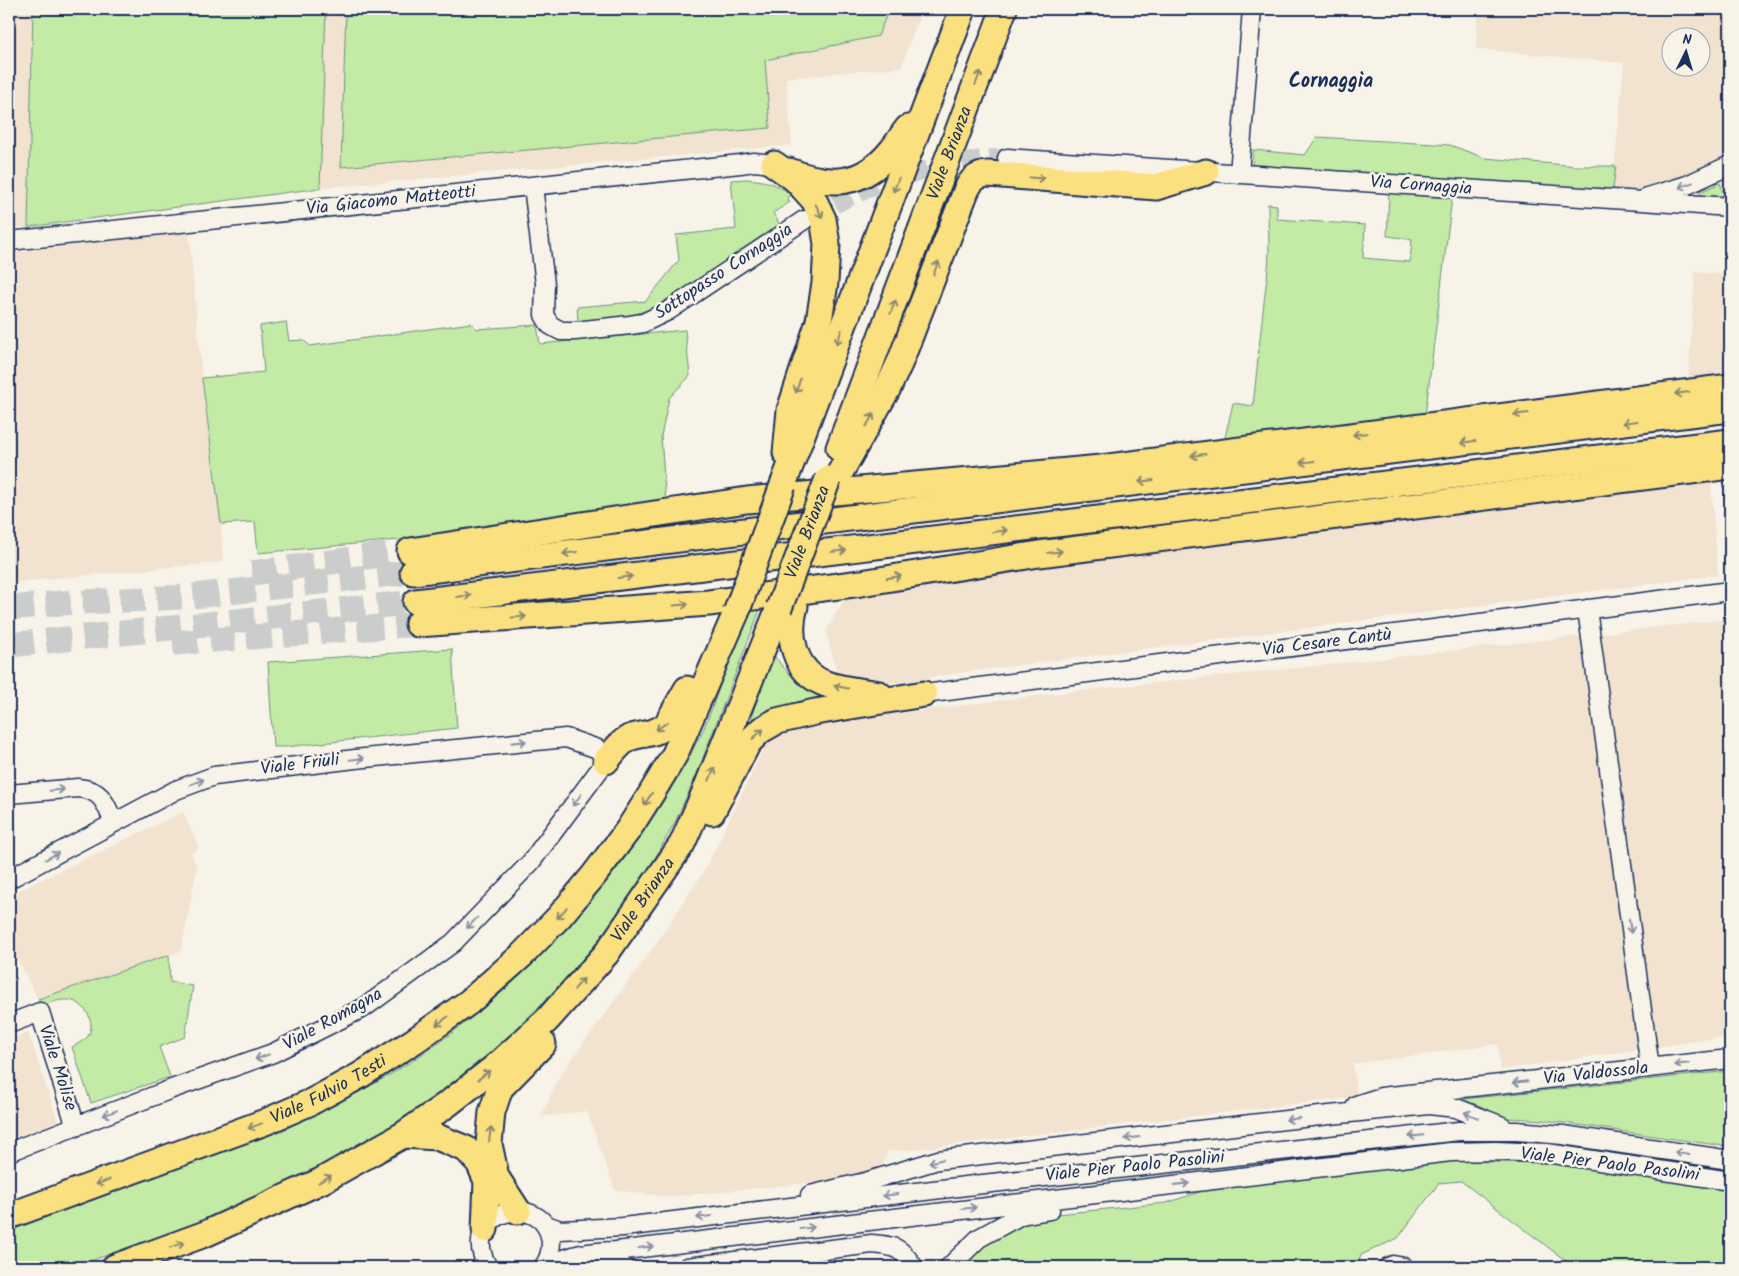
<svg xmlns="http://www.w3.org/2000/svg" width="1739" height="1276" viewBox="0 0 1739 1276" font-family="Kalam,sans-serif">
	<rect width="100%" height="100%" fill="#f7f3e8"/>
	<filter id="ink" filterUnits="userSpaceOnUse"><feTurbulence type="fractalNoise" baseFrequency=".02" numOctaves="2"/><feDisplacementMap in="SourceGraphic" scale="10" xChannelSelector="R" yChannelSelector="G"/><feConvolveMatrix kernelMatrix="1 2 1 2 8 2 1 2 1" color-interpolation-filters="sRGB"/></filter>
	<g filter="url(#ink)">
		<path fill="#f2e2d0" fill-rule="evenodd" d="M9,9H33L28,227L9,228Z
			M326,9H922L901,67L786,78L792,145L320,188Z
			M1478,9H1730V203L1612,195L1624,63L1476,49ZM1672,38H1702V68H1672Z
			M189,232L202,378L221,524L223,562L9,583V253Z
			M1695,272L1730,275V376L1688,381Z
			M1711,483L1718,575L965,672L895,683L837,673L826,631L845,598L1063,565Z
			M1730,619V1036L1500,1070L1498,1044L1353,1064L1357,1097L1040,1134L909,1150L888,1151L883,1164L871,1177L667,1197L615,1190L587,1111L541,1117L559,1077L655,945L706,868L766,744L776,731L824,723L1059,693L1307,667Z
			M183,812L199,848L191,853L197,868L181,951L38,999L9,943V895Z
			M28,1032L58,1121L9,1139V1040Z"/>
		<path fill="#c3eba6" stroke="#6f8d82" d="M33,9H326L320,188L28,227Z
			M346,9H889L878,36L765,60L770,128L341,167Z
			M1317,137L1450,145L1485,158L1577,166H1616L1612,195L1252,171L1253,150L1305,155Z
			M746,179C762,180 777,183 790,194L787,198L790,202L773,213L780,225L666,302C635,318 612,318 578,321L577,307L646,301L679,260L676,235L736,229L731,180Z
			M1720,183L1724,195L1722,196H1702L1700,192Z
			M1389,193L1452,198L1425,416L1224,442L1233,403L1253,406C1258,361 1262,315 1268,269C1270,248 1268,226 1268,204L1277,205V219L1365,225L1363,258L1410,262L1412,239L1387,236Z
			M286,322L289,341L303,340L310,346L471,323L477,329L537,325L540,344L685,330L690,376L669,398L661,436L666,506L409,539L258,553L255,522L221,524L202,378L264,372L260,326Z
			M759,582L770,584L696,776L675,822L654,860L625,905L594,946L564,982L493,1052L450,1088L410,1117L319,1171L208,1220L73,1267H9V1231L281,1131C330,1107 379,1084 424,1053C542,972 639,859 703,730C709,717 714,702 719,688C733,653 746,617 759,582Z
			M452,649L457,728L285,747H273L268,662Z
			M773,654C796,685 802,686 837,698L757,721L752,718L753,712Z
			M169,955L170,982L193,986L185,1037L159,1047L170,1077L91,1103L72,1047C77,1044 84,1041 88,1036C97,1022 84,1001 68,1000C59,999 49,1003 41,1006L38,999Z
			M1730,1071V1147L1544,1120L1507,1118L1463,1099Z
			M1450,1161L1541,1163L1607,1170L1730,1190V1267H1574L1461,1181L1439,1183L1398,1238L1361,1255L1357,1267H958L983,1242L1019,1222L1057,1214L1166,1203L1215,1187Z"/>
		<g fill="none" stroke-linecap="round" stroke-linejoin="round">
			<path stroke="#cbcccc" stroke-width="18" stroke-dasharray="18 9" stroke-linecap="butt" d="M811,217C856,192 902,173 953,164C971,161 988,157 1007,158"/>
			<path stroke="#cbcccc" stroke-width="25" stroke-dasharray="25 12" stroke-linecap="butt" d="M252,573L410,551
				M9,608L62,603L184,597L413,572
				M173,643L418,624
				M9,645L416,602"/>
			<defs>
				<path id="minor" d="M1007,158L1730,207
					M1239,174L1252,9
					M533,186L545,284L544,315L550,325L561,331H575L630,325L643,323L668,311L804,220
					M1647,197L1687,185L1730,165
					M9,241L740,164L754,162L774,164
					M1587,609L1650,1068
					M924,694L1730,591
					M9,794L78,788C103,790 105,803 114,823
					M9,879L176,790L214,776L355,759L566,738L598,749L606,761L531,862L453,943L365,1007L273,1053L169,1090L9,1152
					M9,1024L40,1012L76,1127
					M1356,1105L1381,1097L1730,1059
					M810,1195L865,1182L938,1160L1320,1116L1429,1105L1456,1108L1502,1126
					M544,1224L560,1230L623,1227L983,1184L1459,1131H1517L1563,1135L1730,1160
					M598,1252L624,1267
					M488,1267C455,1210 546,1189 551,1242C551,1251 549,1260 543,1267
					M548,1267C572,1253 589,1252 616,1251L1451,1152L1496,1151L1547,1153L1730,1181
					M687,1267L872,1244C896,1246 900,1247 914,1267
					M949,1267L979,1238L1021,1215L1050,1210
					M1388,1267L1393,1265L1404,1267"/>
				<g id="highway">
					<path d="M774,164L795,179L814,200L823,219L827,244L825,283L819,321L790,410L786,453"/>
					<path d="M789,171C830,187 862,187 892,150C898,143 902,135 908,128"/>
					<path id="s1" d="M839,448L1004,9"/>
					<path d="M837,478L888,388L900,362L966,191C971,180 976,175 988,174L1156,187L1206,172"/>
					<path d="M783,485L963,9"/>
					<path d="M410,551L747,500L1101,468L1730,387"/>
					<path d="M413,572L1730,409"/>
					<path d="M416,602L1730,442"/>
					<path d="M795,606C787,635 793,672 826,684C842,690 862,691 879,694"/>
					<path d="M418,624L709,603L861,583L1039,554L1730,466"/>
					<path d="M606,761C613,753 619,743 629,738C642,733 657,735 667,724L687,689"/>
					<path d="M712,812L748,743L761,730L777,721L815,712L924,694"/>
					<path d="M403,1135L437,1137L466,1149L479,1163L487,1181L485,1229"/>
					<path d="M518,1211L496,1177L489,1144L492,1112L500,1088L543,1044"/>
					<path id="s2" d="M9,1216L265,1122L311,1102L359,1076L414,1041L469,1002L521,956L559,917L594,875L628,830L651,794L675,754L736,613"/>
					<path id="s3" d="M115,1267L205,1234L321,1181L403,1135L449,1103L495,1067L547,1020L606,954L682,844L705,792L779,608"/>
				</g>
			</defs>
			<use href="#minor" stroke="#1b2f5e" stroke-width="21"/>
			<use href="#highway" stroke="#1b2f5e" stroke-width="29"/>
			<use href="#minor" stroke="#f7f3e8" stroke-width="18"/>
			<use href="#highway" stroke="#fbe080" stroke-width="25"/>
			<defs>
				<g id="highway-bridge">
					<path id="s4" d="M779,608L828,479"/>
					<path d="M736,613L783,485"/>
				</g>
			</defs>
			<use href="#highway-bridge" stroke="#1b2f5e" stroke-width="29" stroke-linecap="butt"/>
			<use href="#highway-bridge" stroke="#fbe080" stroke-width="25"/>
		</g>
		<defs><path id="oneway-shaft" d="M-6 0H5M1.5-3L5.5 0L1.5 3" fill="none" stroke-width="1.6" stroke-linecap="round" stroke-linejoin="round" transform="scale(1.25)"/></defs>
		<g stroke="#8b886f">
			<use href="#oneway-shaft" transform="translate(978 78) rotate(-69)"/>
			<use href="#oneway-shaft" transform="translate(1037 178) rotate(4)"/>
			<use href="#oneway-shaft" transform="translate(896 185) rotate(111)"/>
			<use href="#oneway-shaft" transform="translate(819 211) rotate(63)"/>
			<use href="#oneway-shaft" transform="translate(936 268) rotate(-69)"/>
			<use href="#oneway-shaft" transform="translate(893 307) rotate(-69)"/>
			<use href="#oneway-shaft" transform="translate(839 337) rotate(111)"/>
			<use href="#oneway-shaft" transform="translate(798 386) rotate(108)"/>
			<use href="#oneway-shaft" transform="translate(1682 393) rotate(173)"/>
			<use href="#oneway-shaft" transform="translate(1521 414) rotate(173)"/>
			<use href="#oneway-shaft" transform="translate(870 420) rotate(-60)"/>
			<use href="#oneway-shaft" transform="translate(1630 422) rotate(173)"/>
			<use href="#oneway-shaft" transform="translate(1360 434) rotate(173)"/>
			<use href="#oneway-shaft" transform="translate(1468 442) rotate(173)"/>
			<use href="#oneway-shaft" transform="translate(1198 455) rotate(173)"/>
			<use href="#oneway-shaft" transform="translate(1307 462) rotate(173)"/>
			<use href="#oneway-shaft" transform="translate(1146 481) rotate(173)"/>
			<use href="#oneway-shaft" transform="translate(1000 531) rotate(-7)"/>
			<use href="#oneway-shaft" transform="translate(839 551) rotate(-7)"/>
			<use href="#oneway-shaft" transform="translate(1055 552) rotate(-7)"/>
			<use href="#oneway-shaft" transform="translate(570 553) rotate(173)"/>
			<use href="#oneway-shaft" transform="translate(625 577) rotate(-7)"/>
			<use href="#oneway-shaft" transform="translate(894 577) rotate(-10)"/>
			<use href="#oneway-shaft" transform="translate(464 596) rotate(-7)"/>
			<use href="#oneway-shaft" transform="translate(681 605) rotate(-4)"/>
			<use href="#oneway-shaft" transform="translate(519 617) rotate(-4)"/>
			<use href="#oneway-shaft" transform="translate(841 687) rotate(-168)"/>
			<use href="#oneway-shaft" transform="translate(662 726) rotate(143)"/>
			<use href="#oneway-shaft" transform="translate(758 734) rotate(-42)"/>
			<use href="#oneway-shaft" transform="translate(712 774) rotate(-68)"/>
			<use href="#oneway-shaft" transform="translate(648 799) rotate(123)"/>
			<use href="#oneway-shaft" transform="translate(562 913) rotate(131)"/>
			<use href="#oneway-shaft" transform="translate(579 984) rotate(-48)"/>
			<use href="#oneway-shaft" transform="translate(442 1021) rotate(144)"/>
			<use href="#oneway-shaft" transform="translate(484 1075) rotate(-38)"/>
			<use href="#oneway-shaft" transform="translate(255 1126) rotate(160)"/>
			<use href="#oneway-shaft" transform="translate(490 1134) rotate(-83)"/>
			<use href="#oneway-shaft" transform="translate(325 1179) rotate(-29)"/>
			<use href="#oneway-shaft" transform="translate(103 1182) rotate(160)"/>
			<use href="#oneway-shaft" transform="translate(177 1245) rotate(-20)"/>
		</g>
		<g stroke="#8991a3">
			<use href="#oneway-shaft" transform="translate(1686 185) rotate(160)"/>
			<use href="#oneway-shaft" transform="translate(519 742) rotate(-6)"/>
			<use href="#oneway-shaft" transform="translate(357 759) rotate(-6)"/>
			<use href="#oneway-shaft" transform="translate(197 782) rotate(-21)"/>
			<use href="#oneway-shaft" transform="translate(57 790) rotate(-5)"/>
			<use href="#oneway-shaft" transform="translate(577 800) rotate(127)"/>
			<use href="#oneway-shaft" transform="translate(52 856) rotate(-28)"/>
			<use href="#oneway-shaft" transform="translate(472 923) rotate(134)"/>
			<use href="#oneway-shaft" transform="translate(1630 926) rotate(82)"/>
			<use href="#oneway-shaft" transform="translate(262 1057) rotate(160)"/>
			<use href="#oneway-shaft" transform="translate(1682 1064) rotate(174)"/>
			<use href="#oneway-shaft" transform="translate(1520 1082) rotate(174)"/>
			<use href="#oneway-shaft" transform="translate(110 1113) rotate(159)"/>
			<use href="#oneway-shaft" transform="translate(1471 1115) rotate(-157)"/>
			<use href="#oneway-shaft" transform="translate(1293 1119) rotate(173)"/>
			<use href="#oneway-shaft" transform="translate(1416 1136) rotate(174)"/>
			<use href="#oneway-shaft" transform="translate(1132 1138) rotate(173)"/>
			<use href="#oneway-shaft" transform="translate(1682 1153) rotate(-172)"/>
			<use href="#oneway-shaft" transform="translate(936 1161) rotate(167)"/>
			<use href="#oneway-shaft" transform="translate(1182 1184) rotate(-7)"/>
			<use href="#oneway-shaft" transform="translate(890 1195) rotate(173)"/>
			<use href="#oneway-shaft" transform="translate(969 1208) rotate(-7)"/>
			<use href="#oneway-shaft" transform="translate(704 1217) rotate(173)"/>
			<use href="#oneway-shaft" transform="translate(807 1228) rotate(-7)"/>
			<use href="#oneway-shaft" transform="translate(646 1247) rotate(-7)"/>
		</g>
	</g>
	<g text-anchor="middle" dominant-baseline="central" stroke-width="5" stroke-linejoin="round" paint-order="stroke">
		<g font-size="18" fill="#1b2f5e" stroke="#f7f3e8">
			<text stroke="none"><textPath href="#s1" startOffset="315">Viale Brianza</textPath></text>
			<text transform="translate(1421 186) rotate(4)">Via Cornaggia</text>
			<text transform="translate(391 201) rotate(-6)">Via Giacomo Matteotti</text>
			<text transform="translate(724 272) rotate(-33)">Sottopasso Cornaggia</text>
			<text stroke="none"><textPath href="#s4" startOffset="81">Viale Brianza</textPath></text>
			<text transform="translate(1327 643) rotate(-7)">Via Cesare Cantù</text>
			<text transform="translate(300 765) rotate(-7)">Viale Friuli</text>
			<text stroke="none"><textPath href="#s3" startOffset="656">Viale Brianza</textPath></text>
			<text transform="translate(333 1020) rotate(-29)">Viale Romagna</text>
			<text transform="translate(57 1068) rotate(72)">Viale Molise</text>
			<text transform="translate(1596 1074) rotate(-6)">Via Valdossola</text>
			<text stroke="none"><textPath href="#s2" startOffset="344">Viale Fulvio Testi</textPath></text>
			<text transform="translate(1610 1165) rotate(7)">Viale Pier Paolo Pasolini</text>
			<text transform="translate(1135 1167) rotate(-6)">Viale Pier Paolo Pasolini</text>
		</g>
		<g font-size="20" font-weight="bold" fill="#1b2f5e" stroke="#f7f3e8">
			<text x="1331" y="82">Cornaggia</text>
		</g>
	</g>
	<rect width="1739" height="1276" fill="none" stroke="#f7f3e8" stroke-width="30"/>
	<rect x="15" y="15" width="1709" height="1246" fill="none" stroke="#1b2f5e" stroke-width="2" filter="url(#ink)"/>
	<g transform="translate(1686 52) rotate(5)"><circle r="24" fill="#f7f3e8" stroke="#9fa5b1"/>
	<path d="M0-4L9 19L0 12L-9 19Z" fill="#1b2f5e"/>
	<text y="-8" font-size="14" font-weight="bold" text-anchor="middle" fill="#1b2f5e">N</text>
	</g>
</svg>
